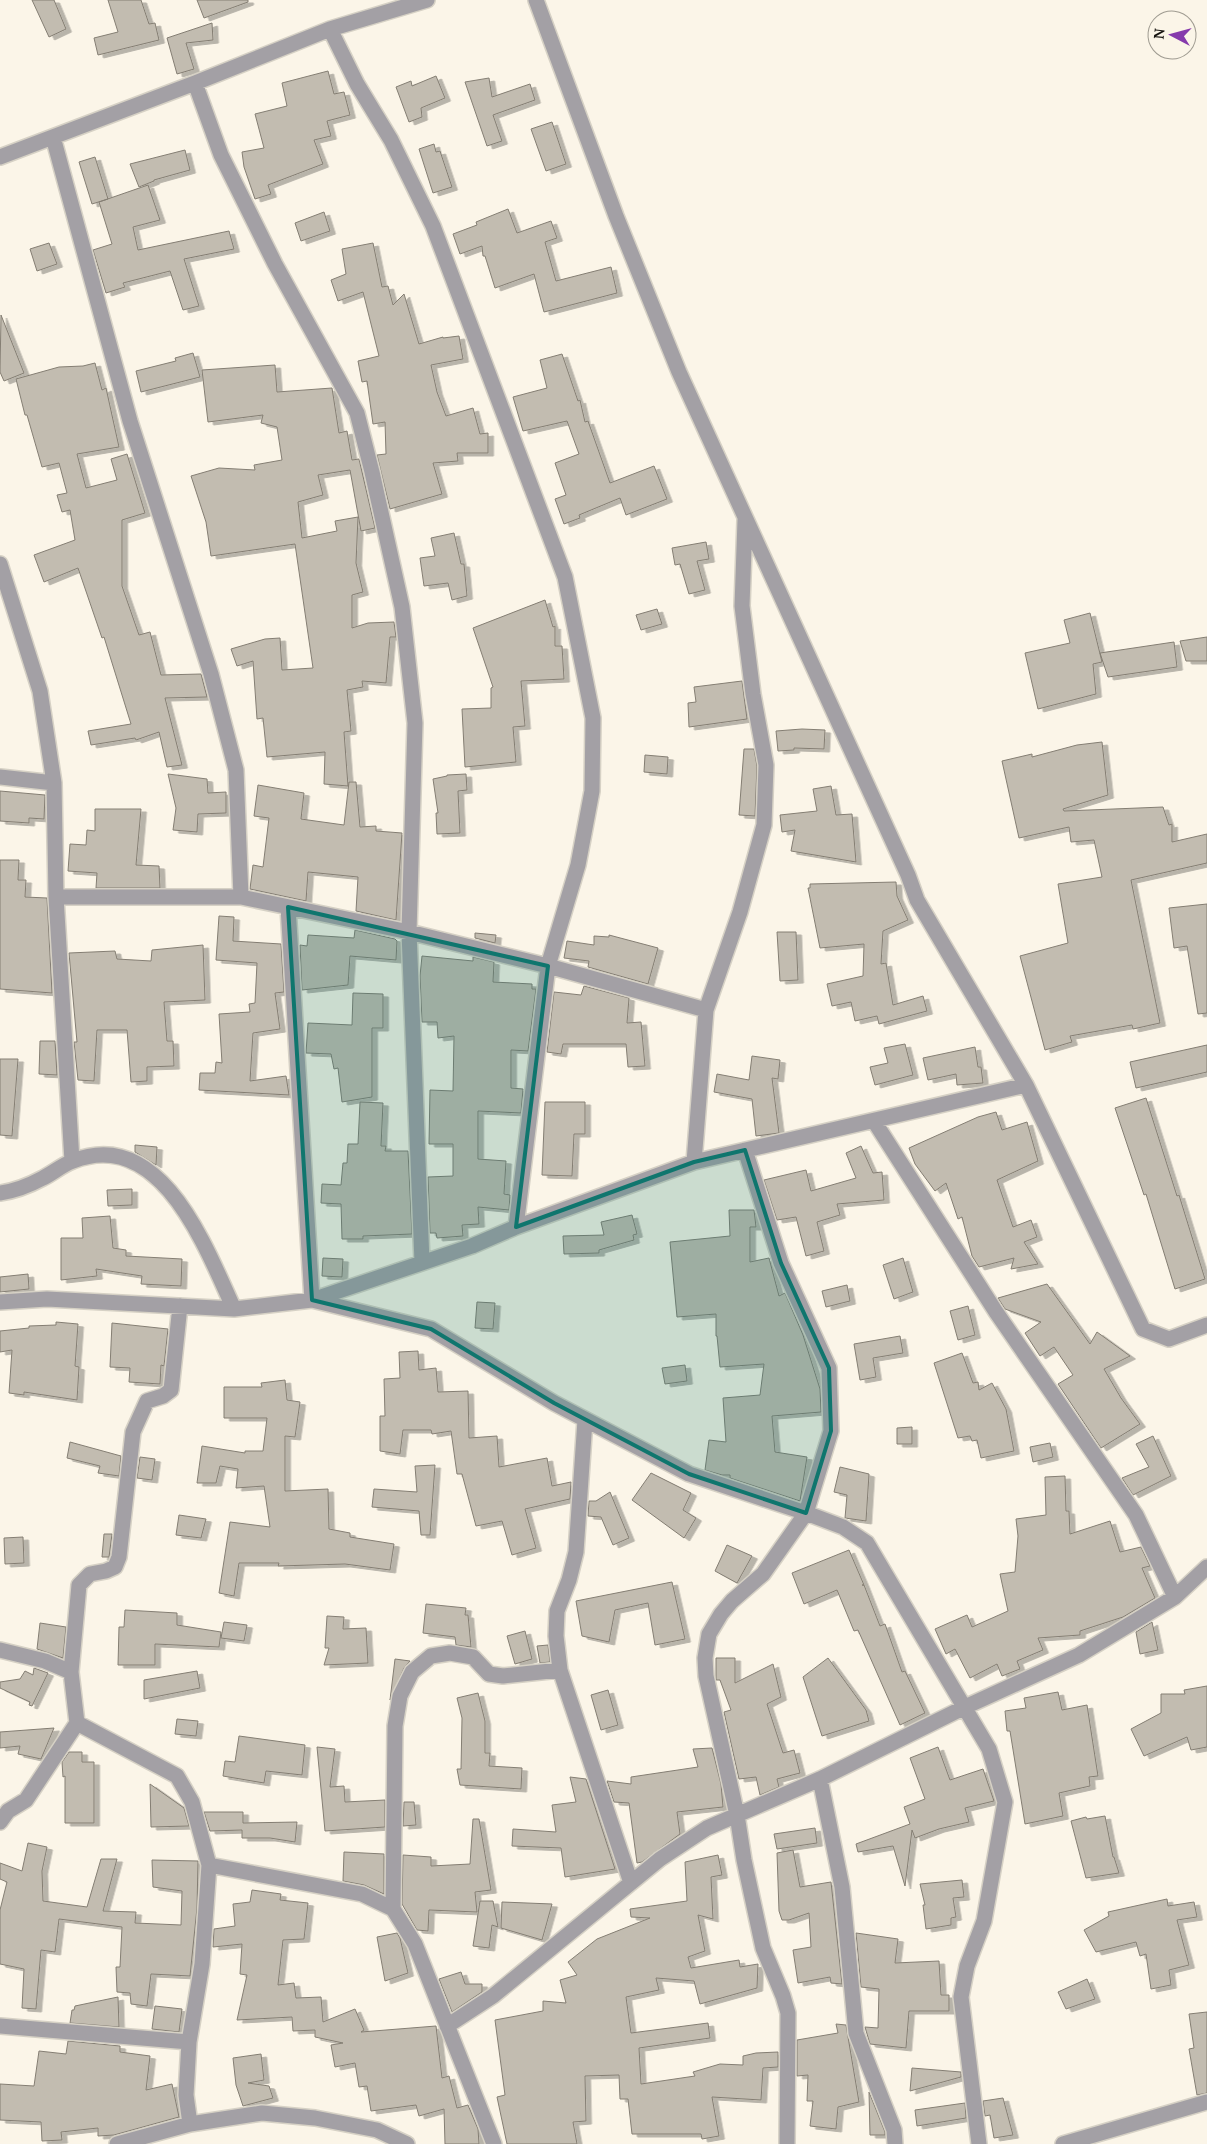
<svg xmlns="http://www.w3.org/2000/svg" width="1207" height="2144" viewBox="0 0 1207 2144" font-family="'PT Serif',serif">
	<defs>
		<filter id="shadow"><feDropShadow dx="5.5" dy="3" stdDeviation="0" flood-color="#0004"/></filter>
	</defs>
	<rect width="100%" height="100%" fill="#fbf5e8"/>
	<path fill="#c2bcb0" stroke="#847e73" filter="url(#shadow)" d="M32,0H54L66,29L49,37Z
		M108,0H141L149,24L155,23L159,40L98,55L94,38L118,32Z
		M197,0H248V2L204,18Z
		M212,23L213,40L186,43L194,69L177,74L167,38Z
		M328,71L334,94L344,92L350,115L327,121L331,136L314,140L323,164L268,185L271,194L255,199L244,167L242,152L264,148L255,114L287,106L282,83Z
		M436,76L445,98L421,108L422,117L409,122L396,87L411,81L412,86Z
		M489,78L492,97L530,84L535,100L493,115L502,141L487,146L465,82Z
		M552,122L566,164L546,171L531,129Z
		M434,144L436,152L440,151L452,187L433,193L419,149Z
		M185,150L190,170L154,180V181L139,187L130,164Z
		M95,157L108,199L92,204L79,162Z
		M148,185L160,220L133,227L138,250L229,231L234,249L184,259L199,306L183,310L170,271L123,283L125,287L106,293L93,250L112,244L99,202Z
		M508,209L517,233L551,221L557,238L545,242L556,281L611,267L617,293L544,312L534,274L495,288L485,256H483L482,246L460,254L453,234L477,225L476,222Z
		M324,212L330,231L301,241L295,223Z
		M49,243L57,264L37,271L30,249Z
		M373,243L382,287L388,286L393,305L404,294L419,344L443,337V338L459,336L463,359L431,365L437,392L446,416L473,408L480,434L488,433V453H457L458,461L433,463L442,494L390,509L377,455L386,454L385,422L373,424L367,381L362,382L358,361L379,356L363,292L338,301L331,280L346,274L342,249Z
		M1,315L24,373L4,381L0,372Z
		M193,353L200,377L141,392L136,371L176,361L175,358Z
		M562,354L578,401L580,400L585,422L588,421L610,483L654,466L667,499L626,515L620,498L579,515L580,518L564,524L555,499L566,495L555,463L579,454L567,421L523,431L513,397L547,388L540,360Z
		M95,363L102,390L106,388L119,447L77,454L86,488L117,480L111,459L127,454L145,513L122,520V586L139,635L150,632L161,675L201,674L207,697L165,698L182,765L167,767L159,732L136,740L135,738L91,745L88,731L131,724L104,637L102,638L78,568L44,582L34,555L75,540L70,510L62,512L57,495L67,493L59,463L42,467L27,415H25L16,379L59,367L83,366Z
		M275,365L277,392L332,388L339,433L347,431L352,460L359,459L375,528L361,531L350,470L318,475L323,495L298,502L302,538L337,531L335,521L358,517L356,563L363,592L352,595V628L368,623L394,622L396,637H390L386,683L362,681L363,687L347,690L351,731L344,732L348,786L324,784L325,752L267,757L263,718L257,719L253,661L237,666L231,649L265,639L280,638L282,670L313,668L295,544L211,556L206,522L191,476L219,468L255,470L254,465L282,460L277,427L261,423L263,415L208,422L202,370Z
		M454,533L461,564H464L467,596L452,600L448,583L424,586L420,558L435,556L431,538Z
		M706,542L709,559L697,561L705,590L689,594L680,564L675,565L672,548Z
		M545,600L553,627L555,626V646H562L564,679L521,681L525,726L513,727L516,762L465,767L462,709L491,708V688L493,687L473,628Z
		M657,609L662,624L641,630L636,615Z
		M1090,613L1102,662L1093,664L1096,694L1038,709L1025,653L1070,643L1064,620Z
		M1207,637V661H1186L1180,641Z
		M1174,642L1177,667L1108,677L1100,653Z
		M742,681L747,719L689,727L688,703L696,702L694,687Z
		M802,729L825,730L824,749L794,748V750L778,751L776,731Z
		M1102,742L1108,795L1063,809L1064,811L1163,807L1169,825L1172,824V842L1207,834V863L1131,880L1160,1023L1133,1029L1132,1025L1070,1036L1072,1042L1045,1050L1020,956L1068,943L1058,884L1102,877L1094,840L1071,842L1069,827L1019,838L1002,761L1032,754V757L1077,745Z
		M744,749H754L757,766L755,816L739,815Z
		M645,755L668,757L667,774L644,772Z
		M168,774L207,779L208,793L226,792V813L198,814L197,832L173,830L176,808Z
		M466,774L467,790L458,791L460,833L437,834L436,813H438L433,779L447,776V775Z
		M349,782H356L360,827L376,826V831L402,833L396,920L356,911L358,877L308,872L306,901L250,889L253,865L263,867L269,818L254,816L258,785L304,793L301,819L344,825Z
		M831,786L836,815L852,814L856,862L791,851L795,830L782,832L780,815L817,811L813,789Z
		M0,791L45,795L44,819L29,818V823L0,821Z
		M95,809H141L136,865L159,866L160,888H96L97,873L68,871L70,844L86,845L87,830L95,831Z
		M0,860H19L18,880H26L25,897L47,898L52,993L0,989Z
		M896,882L897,896L908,920L883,931L881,964L886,963L893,1005L923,996L927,1011L879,1024L877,1016L855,1021L851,1002L832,1006L827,984L863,976L864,944L820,948L808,888H810V884Z
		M1207,904V1013L1198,1014L1187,946L1174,948L1169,908Z
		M219,916L234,917L233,941L281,944L284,992L275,993L280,1029L253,1033L250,1081L286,1076L289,1095L199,1090L200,1073H215L216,1062L222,1063L219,1014L250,1012L249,1004L255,1003L257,963L216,960Z
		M355,930L395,939L397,941L396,960L350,956L348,985L302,990L300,945L307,946L308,935L354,938Z
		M777,932H796L798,980L780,981Z
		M475,933L496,935L495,943L475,938Z
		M609,935L658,948L648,984L588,967L589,961L564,958L567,941L594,945V936L609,937Z
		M203,945L205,1000L164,1002L167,1041H173L174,1066L147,1067V1081L131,1082L127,1030H97L94,1081L78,1080L74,1042H77L69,953L115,951L117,959L151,961L152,950Z
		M422,956L473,961V957L494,962L493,982L532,984V989H536L528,1051L511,1050V1088L523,1089L521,1113L478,1111V1159L506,1161L504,1194L510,1195L509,1210L478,1207L479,1224L462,1225L463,1236L437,1238L436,1233H430L428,1177L453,1176V1144H429L430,1090L453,1091L454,1036L438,1038L437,1022H422L420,976Z
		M584,986L629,998L627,1023L641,1022L645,1066L628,1067L626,1044H563L561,1054L547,1052L554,992L581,995Z
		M353,993L383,994V1028H372V1097L342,1102L338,1068L334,1069L331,1054L306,1053L308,1023L352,1025Z
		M40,1041H55L57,1075L39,1074Z
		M905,1044L913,1075L875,1085L870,1067L888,1063L884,1048Z
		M1207,1045V1072L1136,1088L1130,1062Z
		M975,1047L978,1067H981L983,1083L957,1085L956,1074L928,1080L923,1058Z
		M752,1056L780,1060L778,1079L772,1078L779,1133L756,1136L752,1099L714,1092L717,1074L749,1080Z
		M0,1059H18L12,1136L0,1135Z
		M1146,1098L1177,1196L1179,1195L1205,1279L1175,1289L1146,1194L1144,1195L1115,1108Z
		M360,1102L383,1103L381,1146H386L385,1151H408L412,1234L363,1236V1239H342L341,1204L321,1203L322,1184L341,1185L343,1163H347L348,1144H358Z
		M545,1102H585V1134H574L572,1176L542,1175Z
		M996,1112L1002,1130L1027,1122L1038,1161L997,1180L1013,1227L1031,1220L1037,1237L1024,1242L1038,1264L1011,1269L1014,1258L979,1267L972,1256L962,1217L958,1219L946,1183L935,1191L915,1164L909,1148L978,1117Z
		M135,1145L157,1147L156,1165L135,1152Z
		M861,1146L873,1173L882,1172L884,1200L837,1204L840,1215L817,1222L824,1251L806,1256L796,1217L777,1220L764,1180L806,1170L811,1191L856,1178L846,1153Z
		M132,1189V1205L108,1206L107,1190Z
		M729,1210H754L756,1227H750V1262L769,1258L779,1296L785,1293L803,1335L820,1389L821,1412L772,1416L775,1452L807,1457L800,1501L730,1478V1475H722L705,1470L709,1440L726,1442L723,1398L760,1395L764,1364L720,1367L717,1336H716V1314L677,1317L670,1242L730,1236Z
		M632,1215L637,1234L633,1235L634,1240L599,1250V1253L564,1254L563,1236L604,1235L601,1222Z
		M110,1216L113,1248L126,1250V1256L182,1259L181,1286L141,1284L142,1276L96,1269L97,1276L61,1280V1238H83L82,1218Z
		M323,1258L343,1259L342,1277L322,1276Z
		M903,1258L913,1292L894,1299L883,1265Z
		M28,1274L29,1289L0,1292V1277Z
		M1047,1284L1090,1344L1097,1332L1130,1356L1104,1369L1121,1398L1140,1424L1101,1448L1058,1384L1073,1375L1054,1347L1040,1356L1025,1333L1041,1322L1005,1309L998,1298Z
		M847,1285L850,1301L826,1307L822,1291Z
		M477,1302L495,1303L493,1329L475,1328Z
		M968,1306L975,1335L958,1340L950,1311Z
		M56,1322L78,1324L75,1366L79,1367L77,1400L24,1392V1395L9,1393L12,1350L0,1352V1331L29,1328V1326L56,1325Z
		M112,1323L168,1329L164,1366L161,1365L160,1384L129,1382L130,1368L110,1367Z
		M900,1336L903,1353L873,1358L876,1377L860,1380L854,1344Z
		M418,1351L419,1370L436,1368L438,1392L468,1391L469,1438L497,1436L499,1467L547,1458L552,1486L571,1482L570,1499L525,1509L536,1548L512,1555L502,1521L476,1526L462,1474H457L451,1431L432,1434L431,1430H403L400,1454L380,1451V1416H385L384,1379L400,1378L399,1352Z
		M962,1353L973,1383L978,1382L979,1390L992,1383L1006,1409L1014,1451L981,1458L977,1440L972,1441L970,1436L958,1438L934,1363Z
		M685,1365L687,1381L665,1384L662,1368Z
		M285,1380L287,1400L300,1402L295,1437L285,1436V1491L328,1489L329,1529L350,1533V1537L394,1544L390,1570L345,1564L278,1566L279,1563H239L234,1596L219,1593L230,1522L270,1527L264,1486L236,1488L238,1469L220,1466L216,1483H197L202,1446L245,1453V1451H263L267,1418H224V1387H262L261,1383Z
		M912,1427V1444H897V1428Z
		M1153,1436L1171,1476L1133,1495L1122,1478L1149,1467L1136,1444Z
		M70,1442L121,1456L119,1476L98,1473L100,1466L67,1458Z
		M1050,1443L1053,1457L1033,1462L1030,1447Z
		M140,1457L155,1459L152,1480L137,1478Z
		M435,1465L430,1535H421L419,1511L372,1507L374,1489L417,1492L415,1466Z
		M840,1467L869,1474L866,1521L845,1518L847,1495L834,1492Z
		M651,1473L691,1493L683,1510L696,1518L684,1538L632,1500Z
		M1065,1476L1066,1511H1069L1070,1534L1110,1521L1120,1552L1141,1547L1150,1566L1142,1568L1155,1598L1123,1617L1080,1631V1635L1038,1638L1043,1650L1017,1661L1020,1669L1002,1676L997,1664L970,1678L955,1649L946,1654L935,1629L967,1615L972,1627L1008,1611L1000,1574L1015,1572L1018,1536L1016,1519L1046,1515L1045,1477Z
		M610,1492L629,1538L613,1545L601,1517L588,1516L589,1501H596Z
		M179,1515L206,1519L201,1538L176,1535Z
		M104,1534H112L109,1557H102Z
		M23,1537L24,1563L5,1564L4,1538Z
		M727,1545L752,1556L737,1583L715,1571Z
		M849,1550L864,1585H862H864L880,1626L885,1624L902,1672L905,1671L925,1713L900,1725L858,1630L854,1631L837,1590L804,1604L792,1573Z
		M672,1582L685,1639L655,1645L648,1603L615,1610L609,1642L582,1636L576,1601Z
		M426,1604L466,1608L465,1615H468L471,1647L456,1645L455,1637L423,1633Z
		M125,1610L177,1613V1625L221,1632L219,1647L155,1644V1665H118L119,1627H124Z
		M327,1616L344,1617L343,1629L366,1628L368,1663L324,1665L329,1648H325Z
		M224,1622L247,1625L244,1641L221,1638Z
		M1152,1622L1158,1650L1140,1654L1136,1632Z
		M40,1623L66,1627L63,1658L37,1649Z
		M525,1631L532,1659L515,1664L507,1636Z
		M548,1645L550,1662L540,1663L537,1646Z
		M716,1658H735V1683L773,1664L781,1697L767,1704L783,1753L794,1750L800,1773L777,1779L779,1787L760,1795L756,1777L739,1779L724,1712L731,1710L720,1680H716Z
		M828,1658L866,1710L869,1721L822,1736L803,1677Z
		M395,1659L410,1661L404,1668L390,1700Z
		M34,1668L48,1673L32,1706L29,1705L30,1702L0,1688V1682L20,1679L25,1671L33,1675Z
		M197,1671L200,1688L144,1699V1680Z
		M1207,1686V1747L1191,1750L1187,1737L1144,1756L1131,1729L1161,1713V1694H1185L1184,1690Z
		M608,1690L618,1725L601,1730L591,1695Z
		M1058,1692L1062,1710L1087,1705L1098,1776L1089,1777L1090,1786L1059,1793L1063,1816L1025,1824L1010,1731H1007L1005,1711L1026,1708L1024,1698Z
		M478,1693L485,1721V1753H490L489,1766L522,1768L521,1789L460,1785L457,1769H461L462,1718L457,1698Z
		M177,1719L198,1721L196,1736L175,1734Z
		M54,1728L41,1759L18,1754L20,1746L0,1748V1732Z
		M239,1736L305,1745L302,1775L266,1771L264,1783L223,1776L225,1761L235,1762Z
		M317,1747L335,1749L330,1787L344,1786L345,1802L385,1800V1827L325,1831Z
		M938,1747L950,1780L983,1769L994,1801L965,1808L969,1822L939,1829L915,1838L912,1830L905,1886L893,1846L858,1852L856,1844L910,1824L904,1807L925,1799L910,1758Z
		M712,1748L721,1784L723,1807L677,1812L680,1834L642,1862L637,1863L629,1803L614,1802L607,1781L631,1784V1777L698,1767L693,1749Z
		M69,1752H82V1762H94V1823H65V1776L63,1777L62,1762Z
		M570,1777L586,1779L615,1869L565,1877L561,1848L512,1846L513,1829L556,1832L552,1805L576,1802Z
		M150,1784L184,1808L189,1826L151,1827Z
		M404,1802H414L416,1825L403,1826Z
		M204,1812H243V1823L297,1822L295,1842L270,1838H242V1830L210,1831Z
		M1105,1816L1113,1857H1114L1119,1873L1086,1878L1071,1821L1086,1817L1087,1819Z
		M473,1819H479L491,1890L475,1892L477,1912L429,1910L428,1931L417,1930L402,1904L403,1855L431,1857V1866L470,1864Z
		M815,1828L817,1843L777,1849L774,1834Z
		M28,1843L47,1847L42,1871L43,1901L87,1907L101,1859H117L103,1911L136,1912L135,1923L181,1925L182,1891L153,1887L152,1860L198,1861L197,1908L190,1976L151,1974L147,2006L131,2004L130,1993L117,1992L116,1967H120L122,1927L59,1919L55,1952L41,1950L36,2009L22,2008L24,1969L0,1964V1910L7,1882L0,1879V1863L22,1871Z
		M793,1850L800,1887L831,1882L842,1984L831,1983L830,1977L798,1983L793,1950L811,1947L809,1913L789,1920H782L779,1911L777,1853Z
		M344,1852L384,1854V1894L364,1885L343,1881Z
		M718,1855L722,1875L711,1877L713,1919L698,1915L705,1951L688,1957L691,1968L739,1960L740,1967L758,1964L757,1988L700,2004L694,1981L656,1978L659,1990L626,1997L631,2033L708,2023L710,2038L639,2048L641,2084L695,2076L693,2072L720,2064L743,2065V2056L756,2053L778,2052V2067L763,2068L761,2100L712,2097L719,2136L702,2139L701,2134H632L628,2099H620L619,2075L585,2076L586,2121L573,2122L577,2144H507L497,2097L505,2095L495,2020L543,2011V2001L566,2003L560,1980L577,1975L568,1962L597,1939L650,1918L631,1917L630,1909L687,1901L685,1862Z
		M962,1880L964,1897L953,1898L956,1917L951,1918V1925L926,1929L923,1905H925L920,1884Z
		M252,1890L281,1894L280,1900L308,1903L304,1939L283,1940L278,1985L294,1983L296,1998L321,1997L323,2022L355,2009L364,2030L361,2032L436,2026L442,2078L449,2076L457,2108L468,2105L478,2129L479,2144H445L444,2109L419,2116L416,2105L371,2111L367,2086L359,2087L355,2063L335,2067L331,2045L343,2043L315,2037V2030L293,2031L292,2017L237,2020L247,1975L240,1974L242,1944L213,1947L214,1929L235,1926L233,1904L250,1902Z
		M1167,1899L1168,1906L1194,1902L1197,1917L1177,1920L1189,1965L1169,1970L1171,1985L1151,1989L1146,1954L1140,1956L1136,1942L1096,1952L1084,1930L1109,1916L1108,1912Z
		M480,1901H493L498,1927L492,1925L489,1948L473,1946Z
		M502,1902L552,1904L542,1940L501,1928Z
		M397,1933L400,1938L408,1973L385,1981L377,1937Z
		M856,1933L898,1939L895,1963L939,1961L941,1995H949V2011H909L906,2048L870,2044L865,2027L878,2028L879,1989L861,1987Z
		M461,1972L465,1984H482V1992L452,2012L439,1979Z
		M1087,1979L1095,1999L1066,2009L1058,1992Z
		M118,1997L119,2027L70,2023L72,2010H74L75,2006Z
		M155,2006L182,2009L179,2032L152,2029Z
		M1207,2012V2093L1197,2095L1189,2049L1194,2048L1189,2014Z
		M836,2024L846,2025L859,2102L838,2107L836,2129L810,2126L813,2101H807L808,2075L797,2076V2040L838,2033Z
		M68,2041L120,2046V2052L150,2056L146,2090L172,2084L179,2117L114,2135L98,2136V2128L61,2132L62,2140L42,2141L41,2122L0,2120V2084L34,2086L39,2051L66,2054Z
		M261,2054L264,2080L248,2083L269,2086L273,2098L243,2106L236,2085L233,2058Z
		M912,2068L961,2072V2077L910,2091Z
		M869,2092L885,2132V2135H870Z
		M1003,2098L1013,2135L994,2138L990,2115L985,2116L983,2101Z
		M965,2103L966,2118L917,2126L915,2110Z"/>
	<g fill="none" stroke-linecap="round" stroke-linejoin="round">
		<defs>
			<path id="street" d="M536,0L616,216L679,372L908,875L917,900L1026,1085L1143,1329L1169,1339L1207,1325
				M330,29L357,84L391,140L433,226L565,577L593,718L592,791L578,865L548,966L516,1227
				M195,83L221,155L275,264L357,413L372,472L402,607L415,723L409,932L422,1262
				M53,137L130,421L211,674L236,770L241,897L409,932L548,966L706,1010L694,1162
				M0,157L195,83L330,29L427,0
				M0,564L40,691L54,783
				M0,777L54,783L56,897H241
				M56,897L72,1161
				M288,907L312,1300L431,1329L554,1403L689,1474L806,1513L843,1527L867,1543L989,1749L1005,1802L984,1921L967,1966L961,1997L979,2144
				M706,1010L740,912L764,825L766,765L753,694L742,606L745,520
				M874,1121L996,1312L1136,1515L1175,1597
				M745,1150L781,1263L829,1368L831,1431L806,1513L763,1574L732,1601L721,1614L709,1634L705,1658L706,1676L737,1815L744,1860L763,1948L783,1996L788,2013L787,2144
				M0,1193C15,1191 30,1185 43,1178C53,1173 62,1165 73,1161C161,1126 206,1248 234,1309
				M0,1302L47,1299L234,1309L312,1300L472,1246L516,1227L694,1162L1026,1085
				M585,1420L576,1552L569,1580L557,1611L556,1636L560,1670L631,1883
				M0,1650L45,1661L71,1672L77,1723L177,1776L192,1802L209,1865L202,1964L189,2042L186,2095L190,2124
				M71,1672L79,1585L90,1574L106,1571L115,1567L119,1557L133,1432L147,1401L163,1396L171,1390L180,1306
				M820,1779L842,1887L856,2033L894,2130L895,2144
				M0,1822L8,1811L26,1800L77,1723
				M209,1865L362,1894L393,1909L415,1944L494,2144
				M393,1909L395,1726L400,1696L412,1672L431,1656L450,1653L473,1657L489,1674L503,1676L560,1670
				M0,2026L189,2042
				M447,2026L493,1996L660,1859L707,1828L820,1779L965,1707L1079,1655L1175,1597L1207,1567
				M117,2144L190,2124L262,2113L315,2118L377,2130L407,2144
				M1063,2144L1207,2102"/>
		</defs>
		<use href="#street" stroke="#d6d1c5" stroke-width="18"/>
		<use href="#street" stroke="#a3a0a5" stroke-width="15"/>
	</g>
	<path fill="#0f766e" fill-opacity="0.2" stroke="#0f766e" stroke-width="4" stroke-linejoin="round" d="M288,907L548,966L516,1227L694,1162L745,1150L781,1263L829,1368L831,1431L806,1513L689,1474L554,1403L431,1329L312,1300Z"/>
	<g transform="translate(1172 35) rotate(276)"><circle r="24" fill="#fbf5e8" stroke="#9f9b91"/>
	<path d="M0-4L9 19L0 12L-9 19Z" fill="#863aac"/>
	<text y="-8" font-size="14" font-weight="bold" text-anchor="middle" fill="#15130f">N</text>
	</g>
</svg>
